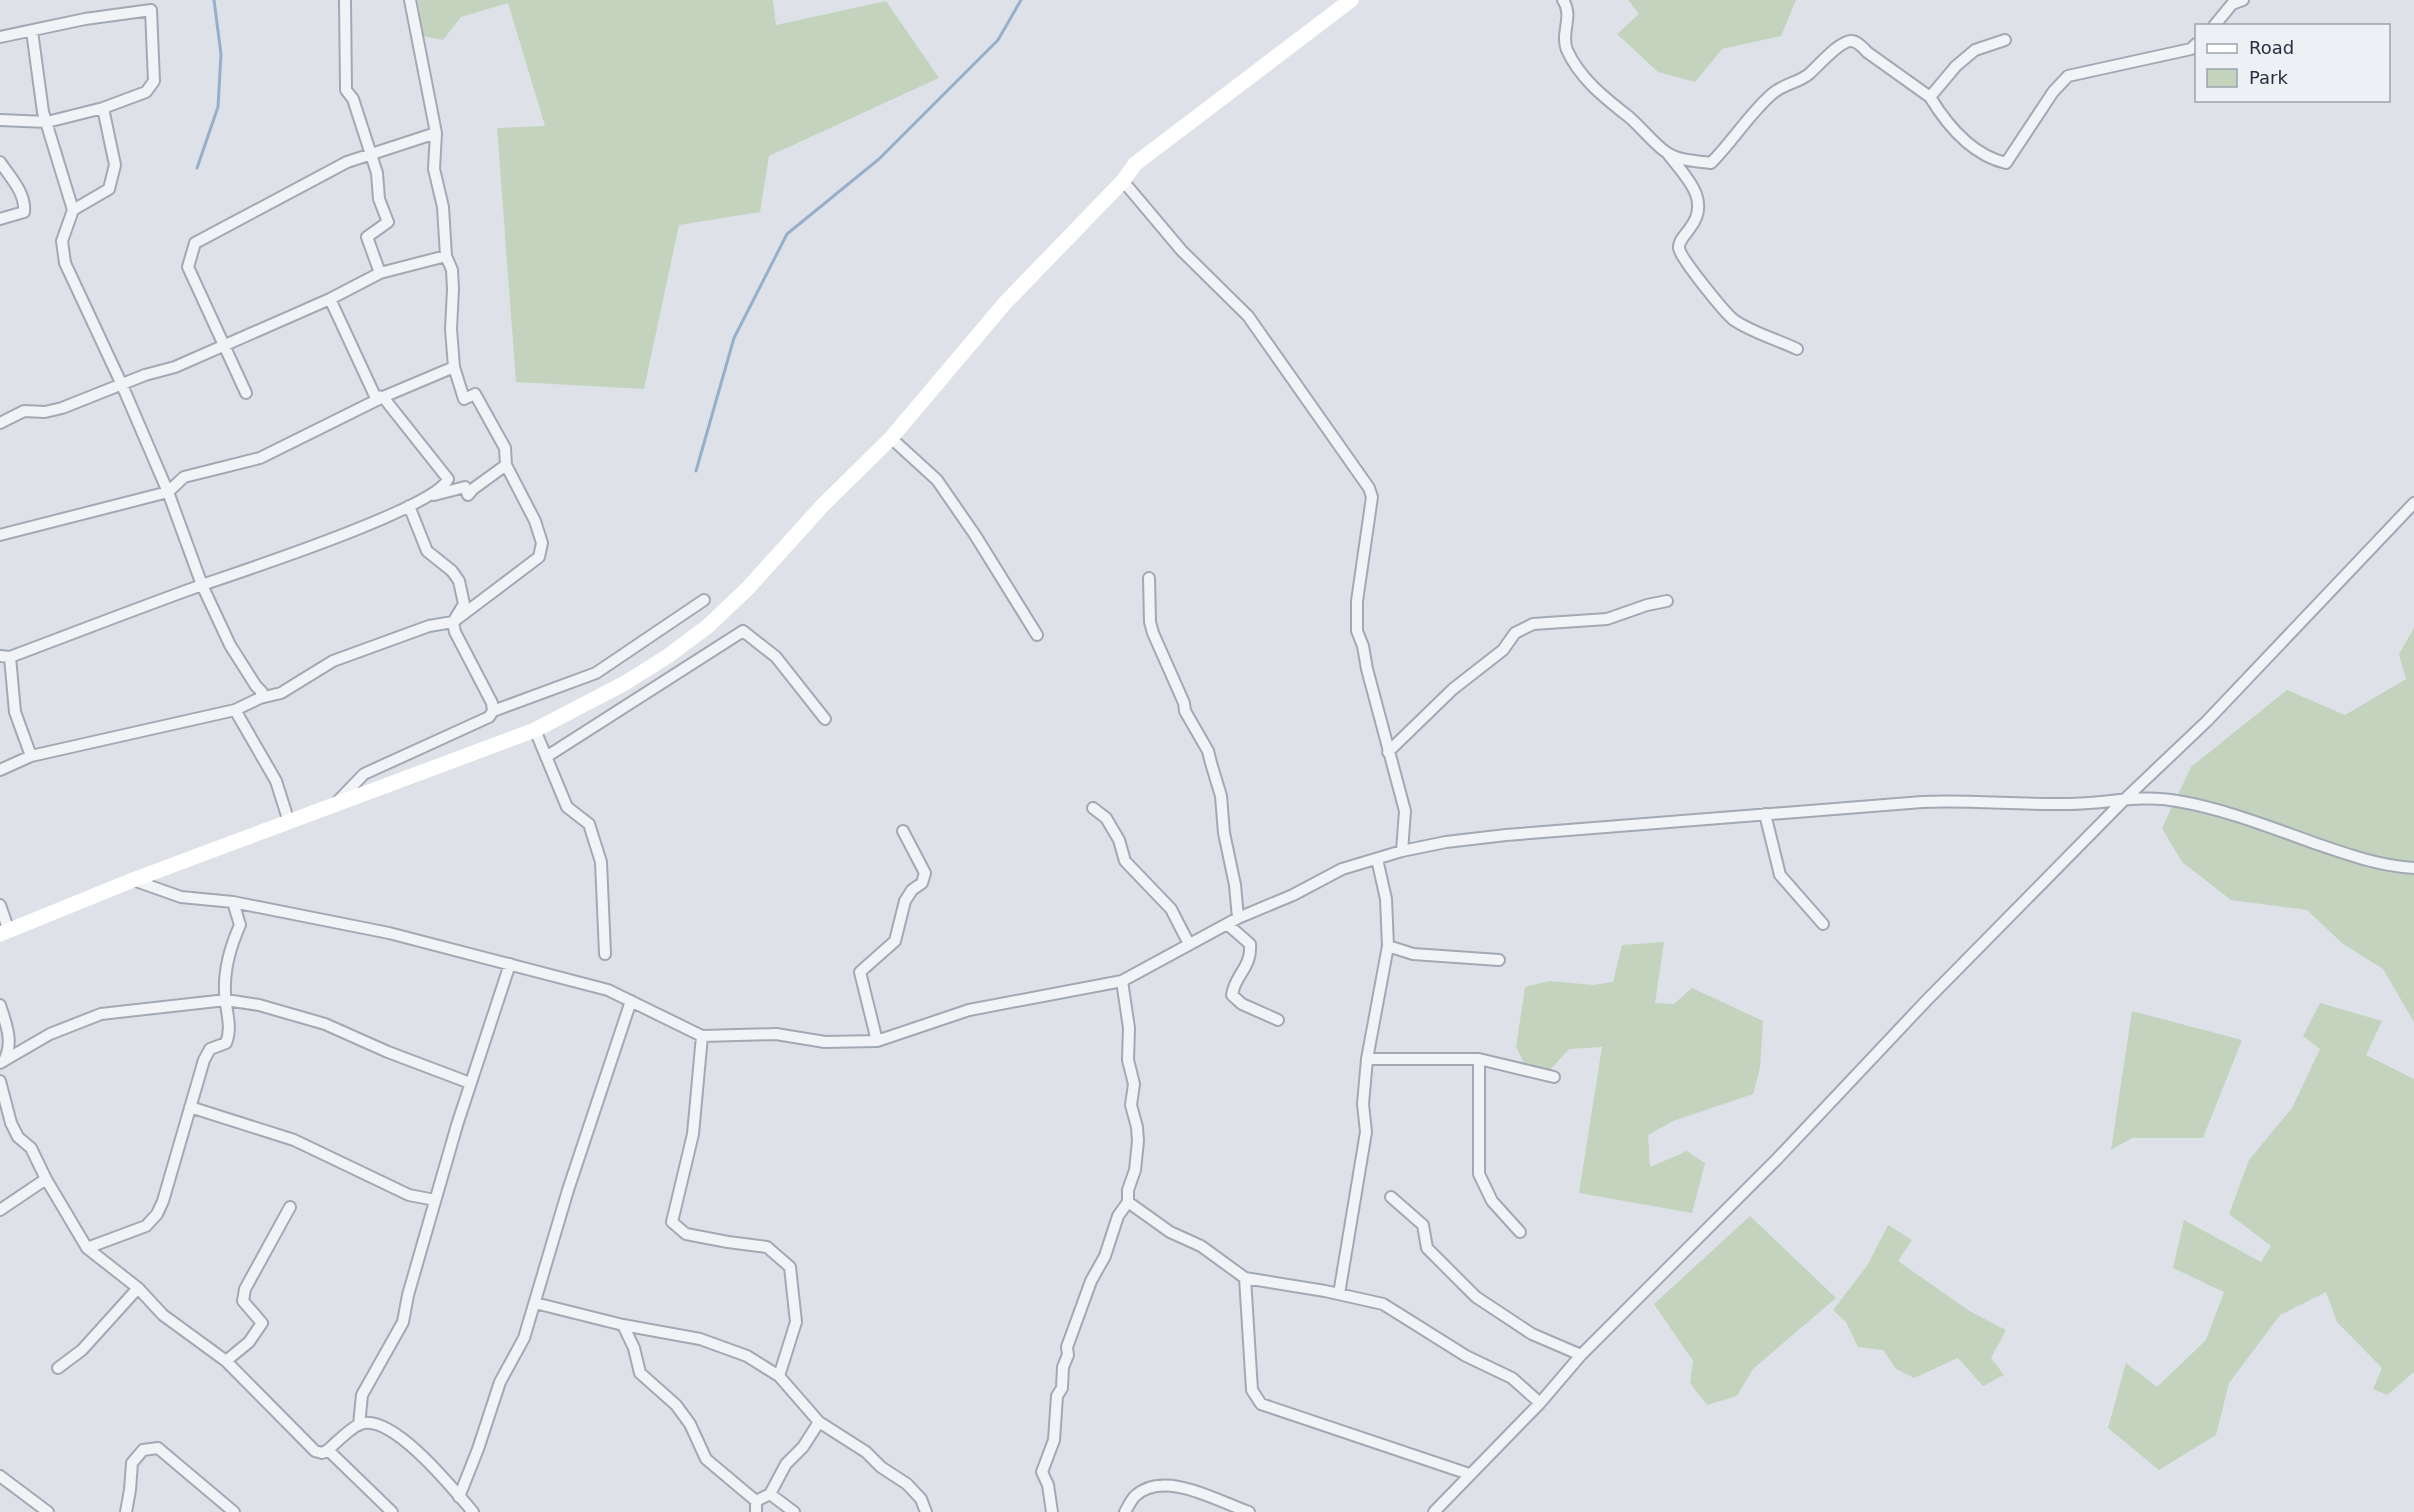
<svg xmlns="http://www.w3.org/2000/svg" width="2414" height="1512" viewBox="0 0 2414 1512" font-family="'DejaVu Sans',sans-serif">
	<rect width="100%" height="100%" fill="#dee2e8"/>
	<path fill="#c3d3be" d="M418,0H773L776,25L886,1L939,78L769,156L760,212L679,225L644,389L516,382L497,128L545,126L508,3L461,17L443,40L423,36Z
		M1628,0H1796L1781,36L1722,49L1695,82L1658,72L1617,34L1639,14Z
		M2414,628V1022L2383,969L2343,944L2307,910L2231,900L2182,862L2162,828L2191,767L2287,690L2345,715L2406,679L2399,654Z
		M1664,942L1655,1003L1674,1004L1692,988L1763,1021L1760,1068L1753,1094L1673,1121L1648,1135L1650,1167L1687,1151L1705,1163L1692,1213L1579,1193L1602,1047L1569,1049L1548,1072L1528,1071L1516,1047L1525,987L1549,981L1593,985L1613,982L1622,945Z
		M2320,1003L2382,1021L2366,1055L2414,1079V1372L2387,1395L2373,1389L2382,1368L2337,1322L2326,1292L2280,1315L2229,1383L2216,1435L2159,1470L2108,1428L2126,1363L2157,1387L2206,1340L2224,1292L2173,1268L2184,1220L2261,1262L2271,1246L2229,1214L2249,1160L2292,1108L2320,1049L2303,1036Z
		M2132,1011L2242,1040L2203,1138H2132L2111,1150Z
		M1750,1216L1836,1298L1753,1369L1737,1396L1707,1405L1690,1383L1693,1361L1654,1304Z
		M1888,1225L1912,1240L1898,1261L1971,1312L2006,1330L1991,1358L2004,1375L1983,1386L1958,1358L1914,1378L1896,1369L1883,1350L1858,1347L1846,1322L1833,1310L1867,1266Z"/>
	<g fill="none" stroke-linecap="round" stroke-linejoin="round">
		<path stroke="#96afcb" stroke-width="3" d="M197,168L218,107L221,54L214,0
			M696,471L734,338L787,234L879,159L998,40L1021,0"/>
		<defs>
			<path id="street" d="M410,0L436,133L434,169L443,207L446,256L452,270L453,289L451,329L454,367L464,399L475,394L505,448L506,465L473,489L468,495L465,487L434,495
				M1563,0C1574,16 1560,33 1567,50C1580,79 1605,98 1629,117C1642,128 1653,143 1666,152C1679,161 1697,161 1711,163C1733,141 1749,114 1772,94C1783,84 1798,83 1809,74C1818,66 1840,40 1852,41C1859,42 1863,48 1867,52L1930,97L1956,66L1975,50L2005,40
				M2214,26L2232,4L2243,0
				M32,31L43,112L73,210L62,241L65,263L122,385L168,492L184,477L260,458L383,397L454,367
				M0,37L85,19L151,10L154,81L146,92L103,108L47,122L0,120
				M1930,97C1947,125 1972,155 2006,163L2053,92L2068,76L2191,49L2196,44
				M1668,154C1685,176 1712,200 1690,228C1687,233 1678,241 1679,248C1680,258 1725,313 1734,320C1751,332 1778,340 1797,349
				M0,162C10,177 26,193 24,212L0,219
				M1123,181L1182,251L1248,316L1369,488L1372,497L1357,601V631L1363,646L1367,669L1405,811L1402,851
				M73,210L109,189L115,165L103,108
				M380,273L446,256
				M246,393L188,267L195,243L347,162L436,133
				M0,423L24,411L45,412L62,408L145,375L175,367L330,299
				M891,438L937,480L975,535L1037,635
				M0,535L168,492L202,585L230,645L256,686L262,692L260,698L235,710L31,756L0,770
				M1149,578L1150,622L1153,633L1184,703L1185,711L1208,751L1211,763L1221,796L1224,833L1235,885L1238,918
				M0,656L10,657L15,712L31,756
				M10,657C74,633 138,608 202,585C242,571 434,509 448,479L383,397L375,396L330,299L380,273L367,237L388,222L379,199L377,173L353,99L346,90L345,0
				M260,698L281,693L333,661L429,626L453,622L539,557L542,543L535,521L506,465
				M235,710L276,781L289,822
				M493,711L596,673L704,600
				M535,730L567,807L589,824L601,862L605,954
				M1388,752L1453,689L1503,650L1515,633L1533,624L1607,619L1647,605L1667,601
				M546,757L743,631L776,657L825,719
				M337,802L364,774L489,717L493,711L492,703L455,632L453,622L464,604L459,581L452,571L427,551L409,506
				M1093,808L1106,818L1119,840L1125,861L1171,909L1189,944
				M1765,814L1780,875L1823,924
				M133,880L181,897L233,902L389,933L608,990L702,1036L776,1034L825,1042L877,1041L969,1010L1122,981L1238,918L1293,895L1342,869L1402,851L1446,842L1506,835L1922,802C1971,800 2019,805 2068,804C2105,804 2140,794 2177,801C2225,809 2272,828 2317,844C2349,855 2380,866 2414,868
				M0,905L9,931
				M1227,924L1250,944C1252,968 1235,974 1232,995L1242,1004L1278,1020
				M1388,946L1413,954L1499,960
				M0,1005C6,1024 14,1042 4,1061
				M702,1036L693,1134L672,1222L686,1234L728,1242L767,1247L790,1267L796,1322L779,1376
				M877,1041L860,972L895,941L905,901L912,890L922,883L925,873L903,831
				M1367,1059H1479L1554,1077
				M1479,1059V1174L1492,1201L1520,1232
				M0,1063L50,1034L101,1014L226,1000L259,1005L325,1024L388,1052L470,1083
				M0,1081L11,1123L18,1137L31,1148L46,1179L87,1248L138,1288L163,1315L226,1361L315,1451L322,1453L328,1450C337,1442 349,1429 360,1424C392,1412 454,1490 473,1512
				M190,1107L294,1140L409,1195L435,1200
				M1391,1197L1423,1225L1427,1248L1476,1297L1532,1334L1581,1355
				M1128,1202L1170,1232L1201,1246L1245,1278L1325,1291L1383,1304L1466,1356L1512,1378L1540,1403
				M0,1210L46,1179
				M87,1248L146,1226L157,1214L163,1201L204,1060L210,1049L226,1043C233,1026 225,1010 225,992C224,970 231,945 240,925L233,902
				M1245,1278L1252,1390L1261,1404L1469,1474
				M1339,1294L1366,1132L1363,1104L1367,1059L1388,946L1386,899L1377,859
				M535,1303L623,1325L700,1339L747,1356L779,1376L819,1422
				M623,1325L634,1348L640,1373L676,1405L690,1424L706,1459L756,1501
				M226,1361L249,1342L262,1323L243,1301L245,1289L290,1207
				M58,1368L82,1350L138,1288
				M359,1425L362,1395L403,1322L408,1295L457,1125L510,964
				M328,1450L392,1512
				M0,1476L48,1512
				M770,1494L794,1512
				M459,1497L478,1449L500,1382L524,1338L568,1190L631,1001
				M126,1512L130,1490L132,1463L143,1450L158,1448L234,1512
				M756,1512V1501L770,1494L786,1464L803,1447L819,1422L866,1452L881,1467L907,1484L921,1499L926,1512
				M1052,1512L1048,1485L1042,1472L1054,1440L1057,1396L1062,1388L1063,1367L1068,1355L1067,1347L1091,1281L1105,1256L1118,1216L1128,1202V1190L1135,1170L1138,1141L1137,1127L1131,1105L1134,1084L1128,1060L1129,1028L1122,981
				M1125,1512C1128,1507 1131,1500 1135,1496C1164,1469 1217,1501 1249,1512
				M1434,1512L1540,1403L1581,1355L1777,1159L1926,1001L2126,798L2207,721L2414,503"/>
		</defs>
		<use href="#street" stroke="#a3a9b2" stroke-width="14"/>
		<use href="#street" stroke="#f1f3f6" stroke-width="10"/>
		<path stroke="#fff" stroke-width="15" d="M0,934L133,880L535,730L625,683L668,656L708,626L748,588L822,506L891,438L1005,303L1123,181L1135,164L1351,0"/>
	</g>
	<rect x="2195" y="24" width="195" height="78" fill="#edf1f6" stroke="#9da3ad" stroke-width="1.5"/>
	<rect x="2207" y="44" width="30" height="9" fill="#ffffff" stroke="#9da3ad" stroke-width="1.5"/>
	<text x="2249" y="54" font-size="18" fill="#262f40">Road</text>
	<rect x="2207" y="69" width="30" height="18" fill="#c3d3be" stroke="#9da3ad" stroke-width="1.5"/>
	<text x="2249" y="84" font-size="18" fill="#262f40">Park</text>
</svg>
